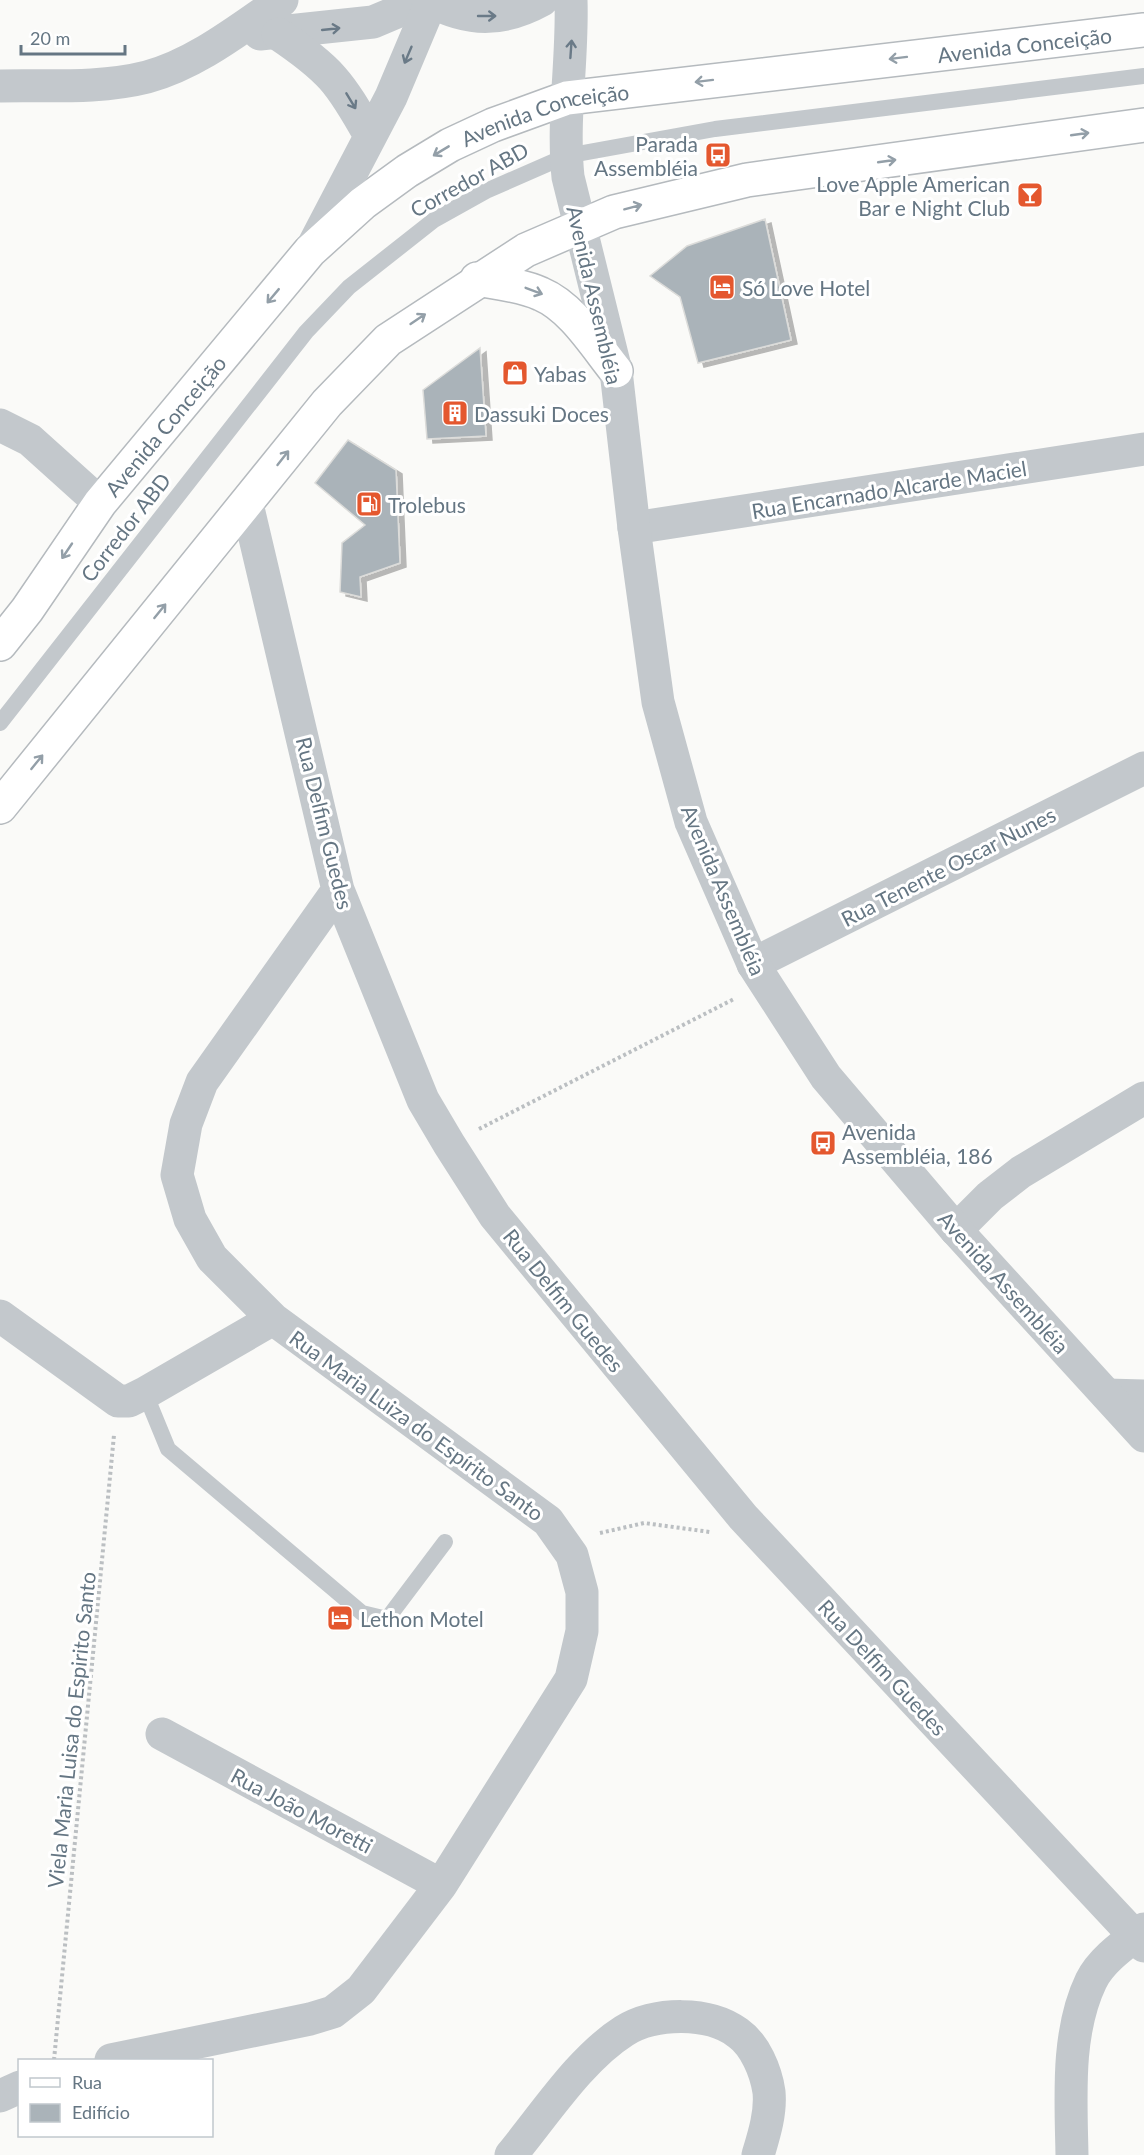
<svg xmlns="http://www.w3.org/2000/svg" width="1144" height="2155" viewBox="0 0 1144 2155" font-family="Lato,sans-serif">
	<defs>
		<filter id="shadow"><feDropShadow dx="6" dy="4" stdDeviation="0" flood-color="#0004"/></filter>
	</defs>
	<rect width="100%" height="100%" fill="#fafaf8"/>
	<path fill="#aab3b9" stroke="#dcdcda" stroke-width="1.5" filter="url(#shadow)" d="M765,219L791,340L698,363L680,297L650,276L687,246Z
		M480,348L486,436L427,439L423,390Z
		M348,440L396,470L400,563L360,577L361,597L340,592L342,543L365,525L315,483Z"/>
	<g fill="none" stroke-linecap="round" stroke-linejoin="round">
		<defs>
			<g id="primary">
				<path d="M477,279C499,283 521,285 541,294C572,307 595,345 616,371"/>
				<path id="s1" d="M0,644L27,610L100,503L310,251L363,203L407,171L450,145L493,125L567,98L1144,30"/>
				<path d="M0,807L327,403L388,340L526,250L614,212L747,180L1144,125"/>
			</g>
		</defs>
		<use href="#primary" stroke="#b5babe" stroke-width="36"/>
		<path stroke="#bbbfc2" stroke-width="4" stroke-dasharray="3 3" stroke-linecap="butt" d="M479,1129L734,999
			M600,1533L644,1523L710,1532
			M54,2060L114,1435"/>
		<path stroke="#c3c8cc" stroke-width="16" d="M0,723L306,332L349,287L434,220L486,191L566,156L715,129L1144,76
			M145,1393L168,1449L362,1613L387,1619L445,1542"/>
		<path stroke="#c3c8cc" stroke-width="33" d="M260,34L373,22L425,0
			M0,86C48,85 100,89 147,77C196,64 241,28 282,0
			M0,425L30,440L100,503
			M247,504L338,890L423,1100L449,1144L495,1216L743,1517L1144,1946
			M634,528L1144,449
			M753,964L1144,768
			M956,1230L990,1196L1021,1172L1144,1098
			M0,1316L118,1401H129L145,1393L273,1319
			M1107,1395L1144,1396
			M162,1734L441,1885
			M111,2060L310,2019L333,2012L361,1990L441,1885L571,1679L582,1631V1592L572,1555L548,1521L273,1319L212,1258L190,1219L177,1175L186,1124L202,1082L338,890
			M0,2096L20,2087
			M511,2155C545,2114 580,2059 624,2031C655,2012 709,2011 738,2033C755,2045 766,2071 769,2092C771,2113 764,2135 758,2155
			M1072,2155C1071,2099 1066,2033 1091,1981C1101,1960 1126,1943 1144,1929"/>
		<path stroke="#c3c8cc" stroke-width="33" d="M428,0C469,22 502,22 542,0
			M571,0C573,59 562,118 568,177L616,371L634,528L658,702L691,822L753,964L826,1077L956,1230L1144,1436
			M278,34C330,69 340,82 370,136
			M312,248L391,97L431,2"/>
		<use href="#primary" stroke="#fff" stroke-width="33"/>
	</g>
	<defs><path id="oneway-shaft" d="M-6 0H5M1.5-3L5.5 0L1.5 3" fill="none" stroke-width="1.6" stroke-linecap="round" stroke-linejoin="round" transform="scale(1.5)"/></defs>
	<g stroke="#6a7a87">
		<use href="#oneway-shaft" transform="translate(487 16)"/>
		<use href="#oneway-shaft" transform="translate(331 29) rotate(-6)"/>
		<use href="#oneway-shaft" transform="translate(571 49) rotate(-86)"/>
		<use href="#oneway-shaft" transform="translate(408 55) rotate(113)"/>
		<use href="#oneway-shaft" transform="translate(351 101) rotate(59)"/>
	</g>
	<g stroke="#939fa8">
		<use href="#oneway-shaft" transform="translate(898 58) rotate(173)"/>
		<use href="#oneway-shaft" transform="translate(704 81) rotate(173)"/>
		<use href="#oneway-shaft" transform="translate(1080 134) rotate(-8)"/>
		<use href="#oneway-shaft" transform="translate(441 151) rotate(149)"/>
		<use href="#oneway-shaft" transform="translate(887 161) rotate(-8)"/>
		<use href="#oneway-shaft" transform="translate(633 207) rotate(-15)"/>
		<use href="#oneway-shaft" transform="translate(534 291) rotate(21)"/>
		<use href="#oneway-shaft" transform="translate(273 296) rotate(130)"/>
		<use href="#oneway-shaft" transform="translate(418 319) rotate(-34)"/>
		<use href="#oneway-shaft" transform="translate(283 458) rotate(-52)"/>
		<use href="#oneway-shaft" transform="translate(67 551) rotate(124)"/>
		<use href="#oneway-shaft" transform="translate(160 611) rotate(-51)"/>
		<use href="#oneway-shaft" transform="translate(37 762) rotate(-51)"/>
	</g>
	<defs>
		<symbol id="bus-square" viewBox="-11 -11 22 22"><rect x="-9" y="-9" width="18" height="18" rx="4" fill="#e4572e" stroke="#fff"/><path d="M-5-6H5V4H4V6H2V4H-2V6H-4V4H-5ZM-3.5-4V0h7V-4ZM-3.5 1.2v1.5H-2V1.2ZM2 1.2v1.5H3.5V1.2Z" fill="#fff"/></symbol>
		<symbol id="bar-square" viewBox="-11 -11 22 22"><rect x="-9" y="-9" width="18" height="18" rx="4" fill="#e4572e" stroke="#fff"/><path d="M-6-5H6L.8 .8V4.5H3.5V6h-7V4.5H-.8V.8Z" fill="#fff"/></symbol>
		<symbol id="hotel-square" viewBox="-11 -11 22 22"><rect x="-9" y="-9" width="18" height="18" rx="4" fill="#e4572e" stroke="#fff"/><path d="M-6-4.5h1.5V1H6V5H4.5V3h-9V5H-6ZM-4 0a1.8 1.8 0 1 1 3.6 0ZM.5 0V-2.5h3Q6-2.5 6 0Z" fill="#fff"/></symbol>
		<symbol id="shop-square" viewBox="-11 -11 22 22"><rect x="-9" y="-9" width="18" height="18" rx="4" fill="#e4572e" stroke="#fff"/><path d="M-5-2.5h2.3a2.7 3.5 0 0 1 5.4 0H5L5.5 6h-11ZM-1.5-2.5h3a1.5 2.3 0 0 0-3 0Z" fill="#fff"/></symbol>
		<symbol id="building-square" viewBox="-11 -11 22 22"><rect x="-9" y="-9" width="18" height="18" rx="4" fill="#e4572e" stroke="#fff"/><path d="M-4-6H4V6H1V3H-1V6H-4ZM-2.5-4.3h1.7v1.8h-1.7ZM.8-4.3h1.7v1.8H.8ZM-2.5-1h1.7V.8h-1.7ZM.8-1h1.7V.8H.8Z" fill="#fff"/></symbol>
		<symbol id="fuel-square" viewBox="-11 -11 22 22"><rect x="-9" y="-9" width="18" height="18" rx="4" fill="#e4572e" stroke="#fff"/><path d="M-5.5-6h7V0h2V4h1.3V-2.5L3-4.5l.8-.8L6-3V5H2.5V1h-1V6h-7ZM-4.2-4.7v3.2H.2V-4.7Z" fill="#fff"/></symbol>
	</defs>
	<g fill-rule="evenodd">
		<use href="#bus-square" x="703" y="140" width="30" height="30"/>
		<use href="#bar-square" x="1015" y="180" width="30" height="30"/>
		<use href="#hotel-square" x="707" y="272" width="30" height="30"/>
		<use href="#shop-square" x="500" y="358" width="30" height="30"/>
		<use href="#building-square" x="440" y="398" width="30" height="30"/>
		<use href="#fuel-square" x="354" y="489" width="30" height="30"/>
		<use href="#bus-square" x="808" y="1128" width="30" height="30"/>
		<use href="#hotel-square" x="325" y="1603" width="30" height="30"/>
	</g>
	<g text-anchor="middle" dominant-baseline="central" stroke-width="6" stroke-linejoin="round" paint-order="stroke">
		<g font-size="21" fill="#657683" stroke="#fff">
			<text stroke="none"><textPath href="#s1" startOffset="1264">Avenida Conceição</textPath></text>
			<text stroke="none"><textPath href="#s1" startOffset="778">Avenida Conceição</textPath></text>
			<text transform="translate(469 179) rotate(-29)">Corredor ABD</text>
			<text transform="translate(595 295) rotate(77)">Avenida Assembléia</text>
			<text stroke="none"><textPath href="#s1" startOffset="274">Avenida Conceição</textPath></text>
			<text transform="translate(889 489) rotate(-9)">Rua Encarnado Alcarde Maciel</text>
			<text transform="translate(125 527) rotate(-52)">Corredor ABD</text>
			<text transform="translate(325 823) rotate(76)">Rua Delfim Guedes</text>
			<text transform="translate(948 866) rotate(-27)">Rua Tenente Oscar Nunes</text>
			<text transform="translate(724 890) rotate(67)">Avenida Assembléia</text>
			<text transform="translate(1004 1282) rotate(48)">Avenida Assembléia</text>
			<text transform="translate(564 1300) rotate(51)">Rua Delfim Guedes</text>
			<text transform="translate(417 1425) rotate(36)">Rua Maria Luiza do Espírito Santo</text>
			<text transform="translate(883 1667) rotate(47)">Rua Delfim Guedes</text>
			<text transform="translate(71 1730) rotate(-84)">Viela Maria Luisa do Espirito Santo</text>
			<text transform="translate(302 1810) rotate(28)">Rua João Moretti</text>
		</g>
		<g font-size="21" fill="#657683" stroke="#fff" text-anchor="start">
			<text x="698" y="143" text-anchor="end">Parada<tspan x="698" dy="24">Assembléia</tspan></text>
			<text x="1010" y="183" text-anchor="end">Love Apple American<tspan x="1010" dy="24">Bar e Night Club</tspan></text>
			<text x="742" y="287">Só Love Hotel</text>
			<text x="534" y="373">Yabas</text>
			<text x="474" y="413">Dassuki Doces</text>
			<text x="388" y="504">Trolebus</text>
			<text x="842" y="1131">Avenida<tspan x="842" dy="24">Assembléia, 186</tspan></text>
			<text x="360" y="1618">Lethon Motel</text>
		</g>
	</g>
	<rect x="18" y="2059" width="195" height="78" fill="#ffffff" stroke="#c1c8cd" stroke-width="1.5"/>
	<rect x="30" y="2078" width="30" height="9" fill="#ffffff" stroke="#c1c8cd" stroke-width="1.5"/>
	<text x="72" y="2089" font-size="18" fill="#657683">Rua</text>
	<rect x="30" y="2104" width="30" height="18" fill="#aab3b9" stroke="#c1c8cd" stroke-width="1.5"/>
	<text x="72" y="2119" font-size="18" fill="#657683">Edifício</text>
	<path d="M21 45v9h104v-9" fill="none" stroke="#657683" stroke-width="3"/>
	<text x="30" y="45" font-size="18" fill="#657683" stroke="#ffffff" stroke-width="4.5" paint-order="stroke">20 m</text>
</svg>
